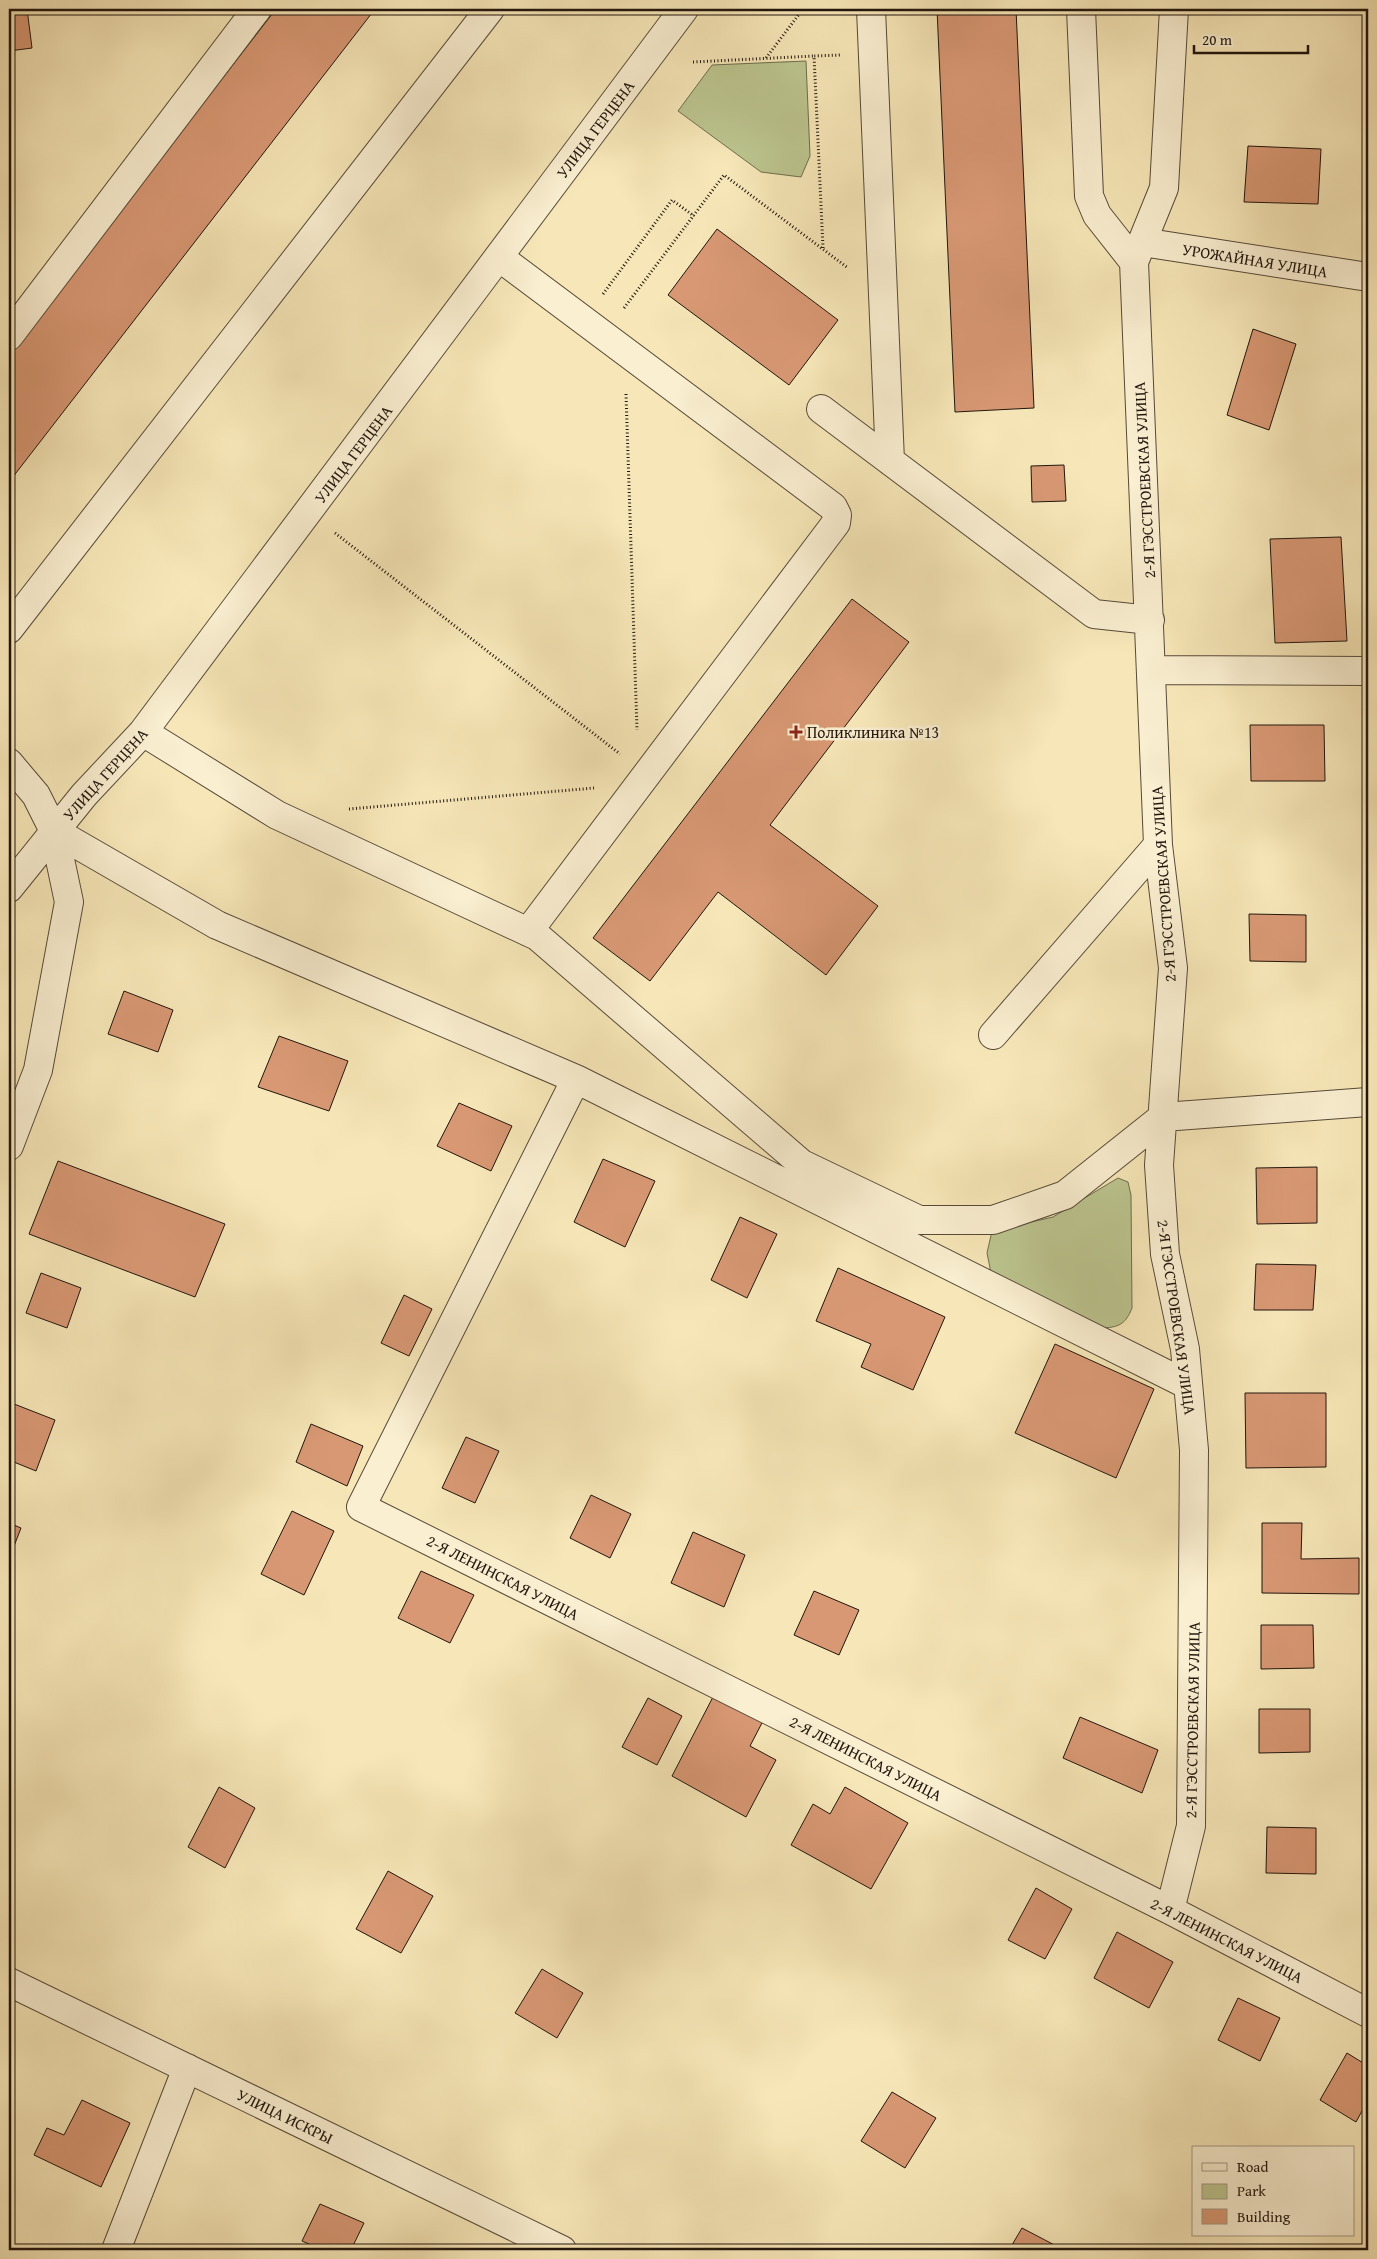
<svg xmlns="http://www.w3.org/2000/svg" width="1377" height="2259" viewBox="0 0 1377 2259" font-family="'Gentium Book Plus',serif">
	<rect width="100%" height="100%" fill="#f7e7b8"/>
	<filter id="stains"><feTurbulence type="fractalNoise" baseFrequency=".004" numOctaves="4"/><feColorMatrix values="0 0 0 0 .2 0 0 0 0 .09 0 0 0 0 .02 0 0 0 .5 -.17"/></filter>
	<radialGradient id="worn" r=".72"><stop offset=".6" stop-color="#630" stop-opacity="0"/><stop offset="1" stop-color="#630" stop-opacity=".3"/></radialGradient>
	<path fill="#bcc58f" stroke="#6e6d4e" d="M806,61L810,156L801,177L761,172L678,111L712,65Z
		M1118,1178L1128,1182L1131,1195L1132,1308C1126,1323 1120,1327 1104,1328L991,1273L987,1253L992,1231L1053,1217Z"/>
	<path fill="#d89874" stroke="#20150d" d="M9,9H27L32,48L9,51Z
		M276,9H375L9,482V354Z
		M937,9H1016L1034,408L955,412Z
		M1248,146L1321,149L1318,204L1244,202Z
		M717,229L838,320L789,385L668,295Z
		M1253,329L1296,344L1269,430L1227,415Z
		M1064,465L1066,501L1032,502L1031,466Z
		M1341,537L1347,641L1275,643L1270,539Z
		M852,599L909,642L770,825L878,906L826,975L718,892L650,981L593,938Z
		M1250,725H1324L1325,781H1251Z
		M1249,914L1306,915V962L1250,961Z
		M124,991L173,1010L158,1052L108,1034Z
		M279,1036L348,1061L329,1111L258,1087Z
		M459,1103L512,1126L491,1171L437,1146Z
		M603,1159L655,1181L625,1247L574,1222Z
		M58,1161L225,1224L195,1297L29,1234Z
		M1317,1167V1223L1257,1224L1256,1168Z
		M740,1217L777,1234L747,1298L711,1280Z
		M1256,1264L1316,1265L1313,1310H1254Z
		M838,1268L945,1317L913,1390L861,1367L871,1344L816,1321Z
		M41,1273L81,1288L67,1328L26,1313Z
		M404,1295L432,1309L409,1356L381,1343Z
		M1055,1344L1154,1389L1116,1478L1015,1433Z
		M1245,1393H1326V1467L1246,1468Z
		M9,1402L55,1420L36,1471L9,1460Z
		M311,1424L363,1446L347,1486L296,1462Z
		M466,1437L499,1451L475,1503L442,1488Z
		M591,1495L631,1514L610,1558L570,1538Z
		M292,1511L334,1531L304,1595L261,1574Z
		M9,1523L21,1528L9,1559Z
		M1262,1523H1302L1301,1559L1359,1558V1594L1262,1593Z
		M693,1532L745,1555L724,1607L671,1583Z
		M421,1571L474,1595L450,1643L398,1618Z
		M814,1591L859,1610L839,1655L794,1635Z
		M1261,1625H1313L1314,1668L1261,1669Z
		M714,1695L763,1721L750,1746L776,1760L746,1817L672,1776Z
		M648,1698L682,1716L657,1765L622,1747Z
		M1259,1709H1310V1752L1259,1753Z
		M1080,1717L1158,1750L1142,1793L1063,1758Z
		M219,1787L255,1808L225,1868L188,1847Z
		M845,1787L908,1823L871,1889L791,1845L813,1804L830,1814Z
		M1267,1827L1316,1828V1874L1266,1873Z
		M388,1871L433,1896L401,1953L356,1929Z
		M1036,1888L1072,1909L1045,1959L1008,1940Z
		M1117,1932L1173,1962L1149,2008L1094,1978Z
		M542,1969L583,1993L557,2038L515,2013Z
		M1238,1998L1280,2018L1260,2061L1218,2040Z
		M1347,2053L1368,2066V2100L1356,2122L1320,2100Z
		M892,2092L936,2118L905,2168L861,2141Z
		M82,2100L130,2123L101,2187L34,2155L47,2128L64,2135Z
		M320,2204L364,2223L351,2250H323L302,2241Z
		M1022,2228L1064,2250H1009Z"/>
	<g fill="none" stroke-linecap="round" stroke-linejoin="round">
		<defs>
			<path id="minor" d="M871,9L890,461
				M1081,9L1089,196L1097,215L1134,262
				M1142,242L1368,277
				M499,257L833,507L837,515L836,523L528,932
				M9,336L257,9
				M821,409L1094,614L1150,620
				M9,629L490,9
				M1151,670L1368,671
				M143,732L277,815L537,936L802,1164L919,1220H993L1065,1195L1163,1117L1368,1102
				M9,763L36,795L54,831L69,902L38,1070L9,1146
				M54,831L217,925L576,1079L1188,1385
				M9,888L84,795L143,732L684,9
				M993,1035L1158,845
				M576,1079L361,1507L1170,1910L1368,2013
				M1170,1910L1191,1826L1194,1450L1185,1349L1165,1254L1159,1165L1173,968L1158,845L1134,262L1164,188L1174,9
				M9,1982L562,2250
				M116,2250L187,2068"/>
		</defs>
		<use href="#minor" stroke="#564a38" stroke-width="30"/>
		<path stroke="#20150d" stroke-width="3" stroke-dasharray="1 2.5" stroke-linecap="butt" d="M766,58L803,9
			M693,62L814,56
			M823,248L814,56L840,55
			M603,294L672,200L694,216
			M624,308L724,175L848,268
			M626,394L637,730
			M335,533L620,754
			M349,809L594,788"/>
		<use href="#minor" stroke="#faefd1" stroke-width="28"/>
	</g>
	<path fill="#8f2418" stroke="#faefd1" stroke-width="2" d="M793.5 724.5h5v5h5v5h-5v5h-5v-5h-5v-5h5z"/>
	<g text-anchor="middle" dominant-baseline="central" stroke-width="5" stroke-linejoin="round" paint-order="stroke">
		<g font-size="16" fill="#20150d" stroke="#faefd1">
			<text transform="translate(595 129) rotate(-53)">УЛИЦА ГЕРЦЕНА</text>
			<text transform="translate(1255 260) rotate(9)">УРОЖАЙНАЯ УЛИЦА</text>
			<text transform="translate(353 454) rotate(-53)">УЛИЦА ГЕРЦЕНА</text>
			<text transform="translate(1144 480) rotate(-93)">2-Я ГЭССТРОЕВСКАЯ УЛИЦА</text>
			<text transform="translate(105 774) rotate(-48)">УЛИЦА ГЕРЦЕНА</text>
			<text transform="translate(1163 884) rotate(-94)">2-Я ГЭССТРОЕВСКАЯ УЛИЦА</text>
			<text transform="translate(1177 1317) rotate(82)">2-Я ГЭССТРОЕВСКАЯ УЛИЦА</text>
			<text transform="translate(503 1577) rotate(27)">2-Я ЛЕНИНСКАЯ УЛИЦА</text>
			<text transform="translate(1192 1720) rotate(-89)">2-Я ГЭССТРОЕВСКАЯ УЛИЦА</text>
			<text transform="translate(866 1758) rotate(27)">2-Я ЛЕНИНСКАЯ УЛИЦА</text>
			<text transform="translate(1227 1940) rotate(27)">2-Я ЛЕНИНСКАЯ УЛИЦА</text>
			<text transform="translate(285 2116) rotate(26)">УЛИЦА ИСКРЫ</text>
		</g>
		<g font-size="16" fill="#20150d" stroke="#faefd1" text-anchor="start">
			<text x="807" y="732">Поликлиника №13</text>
		</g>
	</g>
	<rect width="1377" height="2259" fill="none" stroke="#f7e7b8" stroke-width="30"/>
	<rect x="10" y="10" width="1357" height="2239" fill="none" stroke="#20150d" stroke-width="2.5"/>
	<rect x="15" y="15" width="1347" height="2229" fill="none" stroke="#20150d"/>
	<rect x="1192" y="2146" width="162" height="90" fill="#faefd1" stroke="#a39883"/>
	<rect x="1202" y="2163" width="25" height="8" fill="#faefd1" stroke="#a39883"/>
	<text x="1237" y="2172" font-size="15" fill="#20150d">Road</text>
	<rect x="1202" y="2184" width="25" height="15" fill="#bcc58f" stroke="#a39883"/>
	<text x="1237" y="2196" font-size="15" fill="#20150d">Park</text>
	<rect x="1202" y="2209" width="25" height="15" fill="#d89874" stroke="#a39883"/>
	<text x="1237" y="2222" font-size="15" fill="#20150d">Building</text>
	<path d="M1194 45v8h114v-8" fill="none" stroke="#20150d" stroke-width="2.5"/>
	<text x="1202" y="45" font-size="15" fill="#20150d" stroke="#faefd1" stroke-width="4" paint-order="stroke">20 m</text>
	<rect width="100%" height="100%" filter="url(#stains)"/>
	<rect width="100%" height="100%" fill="url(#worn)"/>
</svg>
